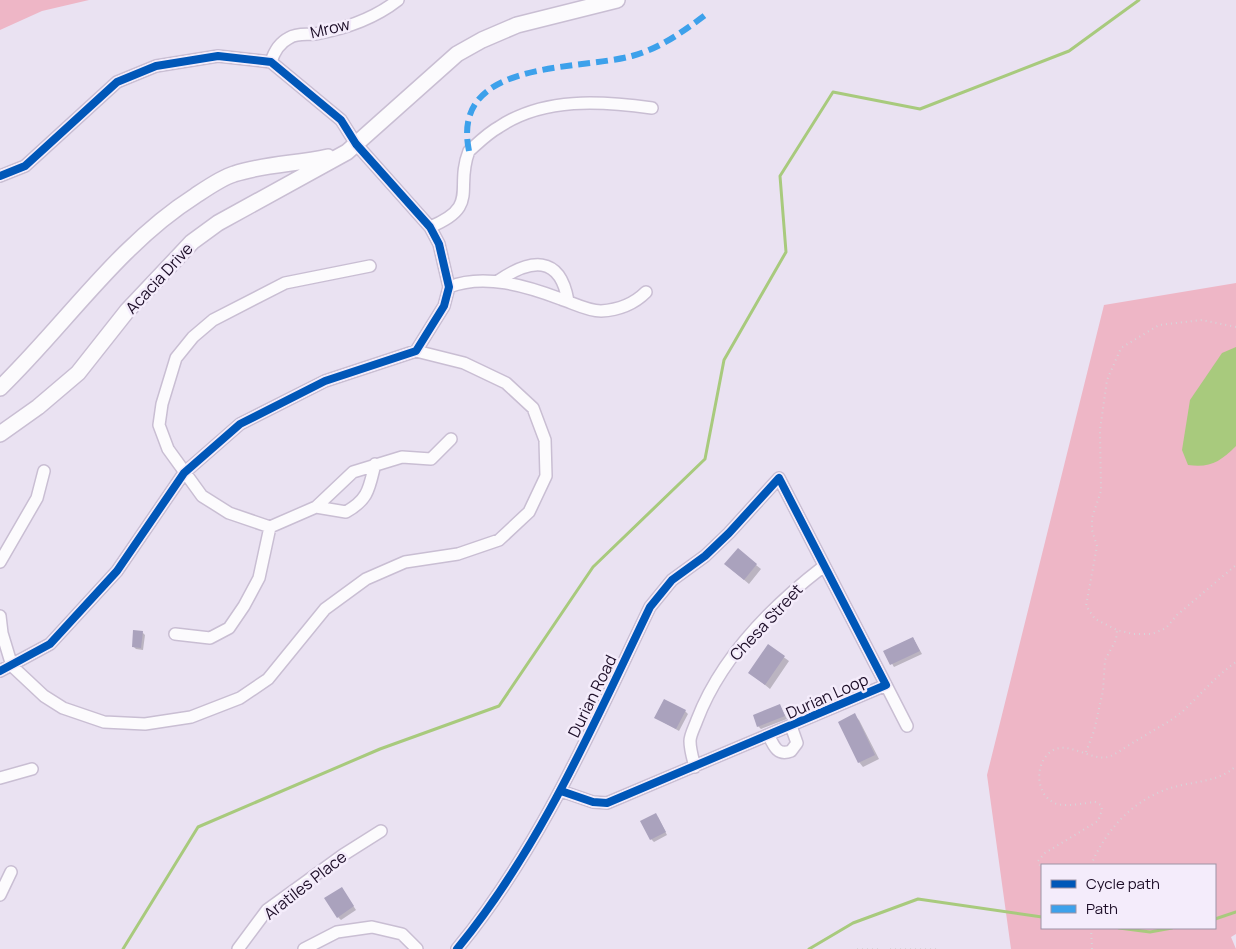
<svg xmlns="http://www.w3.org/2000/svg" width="1236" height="949" viewBox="0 0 1236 949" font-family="Manrope,sans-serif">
	<rect width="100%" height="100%" fill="#eae2f2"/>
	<path fill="#eeb6c6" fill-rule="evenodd" d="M0,0H89L42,11L0,30Z
		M1236,283V934L1231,937L1236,949H1011L987,775L1104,305ZM1042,865H1215V928H1042Z"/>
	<path fill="#a8ca7d" d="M1236,347V446C1220,462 1210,468 1188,465L1182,450L1190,400L1222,353Z"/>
	<path fill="#0003" d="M756,565L761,569L749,584L731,569Z
		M142,632L145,635L143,650L136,649L133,646Z
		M913,638L922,654L894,667L885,652Z
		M768,646L789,661L770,689L750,673Z
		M780,706L787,719L761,729L758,726Z
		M685,711L688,714L679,731L656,718Z
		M854,715L859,720L879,759L863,767L859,762Z
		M658,817L667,835L654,842L651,839Z
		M344,892L356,910L341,920L338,917Z"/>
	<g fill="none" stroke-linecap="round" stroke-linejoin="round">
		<path stroke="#a8ca7d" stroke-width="3" d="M1215,919L1236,912
			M1119,928L1150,932L1172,928
			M123,949L198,827L380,749L499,706L593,567L705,459L724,360L786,252L780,176L833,92L920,109L1069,51L1139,0
			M809,949L853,923L918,899L1042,917"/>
	</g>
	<path fill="#aaa2bd" d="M738,548L757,564L744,580L724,564Z
		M133,630L143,631L141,648L132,647Z
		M913,637L920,651L890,665L883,651Z
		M768,644L785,656L765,685L748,673Z
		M664,699L686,710L676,729L654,718Z
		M780,704L785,716L757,727L753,715Z
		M855,713L875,755L858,763L838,722Z
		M656,813L666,832L650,840L640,821Z
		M342,887L354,906L337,918L324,898Z"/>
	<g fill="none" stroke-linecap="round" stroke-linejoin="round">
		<defs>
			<path id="street" d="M271,62C274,52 279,43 289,38C297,33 306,35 315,34C344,29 375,18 398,0
				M0,176L25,166L117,82L156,66L218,56L271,62L341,120L356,144L430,227L439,244L449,287L444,306L416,351L325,381L240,424L184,473L117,571L50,644L0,671
				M430,227C481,206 454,189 469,151C478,143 488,133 499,127C544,97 601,101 652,108
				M370,266L285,283L213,320L193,337L176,358L162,404L159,425L168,449L202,496L229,513L270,527L316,507L353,472L402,457L431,459L451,439
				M498,281C530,259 560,254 568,301
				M449,287C484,273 527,286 561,299C573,303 588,311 601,311C618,310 634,304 646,292
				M316,507L346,512C369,499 369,488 375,464
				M0,562L37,498L44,471
				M0,616L2,633L12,666L44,696L63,708L104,722L145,724L191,717L240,698L268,679L325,609L366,579L405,562L458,554L499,540L529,512L546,476L545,440L533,408L506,383L464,363L416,351
				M175,634L210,638L229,628L244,606L259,578L270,527
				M886,685L907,726
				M769,736C774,747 778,756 791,751L797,743L791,726
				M695,767C693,759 690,750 690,741C690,735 695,726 697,720C721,657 772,606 824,566
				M0,778L32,769
				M0,895L11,872
				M238,949L267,910L343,855L381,831
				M304,949L337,932L372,927L402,934L417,949
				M457,949C541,847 593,725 650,607L672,580L705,556L729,533L779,478L886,685L607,803L593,802L561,791"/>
			<path id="secondary" d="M0,388C65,325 118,245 195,196C207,188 221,178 234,174C264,164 297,164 328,157
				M0,434L38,407L78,373L127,311L192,242L218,223L347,152L457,54L482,40L517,25L617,0"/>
		</defs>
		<use href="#street" stroke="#c9bed3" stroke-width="14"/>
		<use href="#secondary" stroke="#c9bed3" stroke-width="18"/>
		<path stroke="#d7d4d9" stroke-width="2" stroke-dasharray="1 4" stroke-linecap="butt" d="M1236,327L1202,320L1159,325L1121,348L1107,380L1100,430L1101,491L1092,518V530L1097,546L1086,606L1095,619L1117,630L1133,634H1152L1166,628L1177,615L1236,565
			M1086,752L1094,731L1103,691L1105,660L1116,640L1117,630
			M1091,865C1108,825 1139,794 1182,785C1202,781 1221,780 1236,766
			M1042,870L1038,861L1045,853L1098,821L1102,810L1101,805L1095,802C1084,803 1068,807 1057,804C1036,797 1034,766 1049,753C1067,737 1092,764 1111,756C1121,751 1131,743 1141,738C1155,729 1170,722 1183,711C1201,694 1216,676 1236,662
			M1091,928L1092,949
			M857,949H878
			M890,949H939"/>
		<use href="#street" stroke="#fcfbfd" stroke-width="11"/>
		<use href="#secondary" stroke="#fcfbfd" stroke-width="15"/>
		<path stroke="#3da1eb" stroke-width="6" stroke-dasharray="12 6" stroke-linecap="butt" d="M469,151C450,59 576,71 632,56C661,48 684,31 708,13"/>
		<defs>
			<path id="cycleway" d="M0,176L25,166L117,82L156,66L218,56L271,62L341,120L356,144L430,227L439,244L449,287L444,306L416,351L325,381L240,424L184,473L117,571L50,644L0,671
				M457,949C541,847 593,725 650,607L672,580L705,556L729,533L779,478L886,685L607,803L593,802L561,791"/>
		</defs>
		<use href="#cycleway" stroke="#f4ecfb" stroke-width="11"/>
		<use href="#cycleway" stroke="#0057b8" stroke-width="8"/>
	</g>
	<g text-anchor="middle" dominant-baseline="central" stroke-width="5" stroke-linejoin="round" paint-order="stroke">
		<g font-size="16" fill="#1c0d27" stroke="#f4ecfb">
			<text transform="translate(330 28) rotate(-13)">Mrow</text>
			<text transform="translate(159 278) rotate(-47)">Acacia Drive</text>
			<text transform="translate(766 622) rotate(-47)">Chesa Street</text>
			<text transform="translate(592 696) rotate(-64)">Durian Road</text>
			<text transform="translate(827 696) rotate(-24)">Durian Loop</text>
			<text transform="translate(305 885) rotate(-38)">Aratiles Place</text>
		</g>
	</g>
	<rect x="1041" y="864" width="175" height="65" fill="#f4ecfb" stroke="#9e93a6"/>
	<rect x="1051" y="880" width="25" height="8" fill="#0057b8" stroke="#9e93a6"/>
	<text x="1086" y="889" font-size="15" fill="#1c0d27">Cycle path</text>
	<rect x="1051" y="905" width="25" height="8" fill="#3da1eb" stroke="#9e93a6"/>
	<text x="1086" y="914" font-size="15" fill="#1c0d27">Path</text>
</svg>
